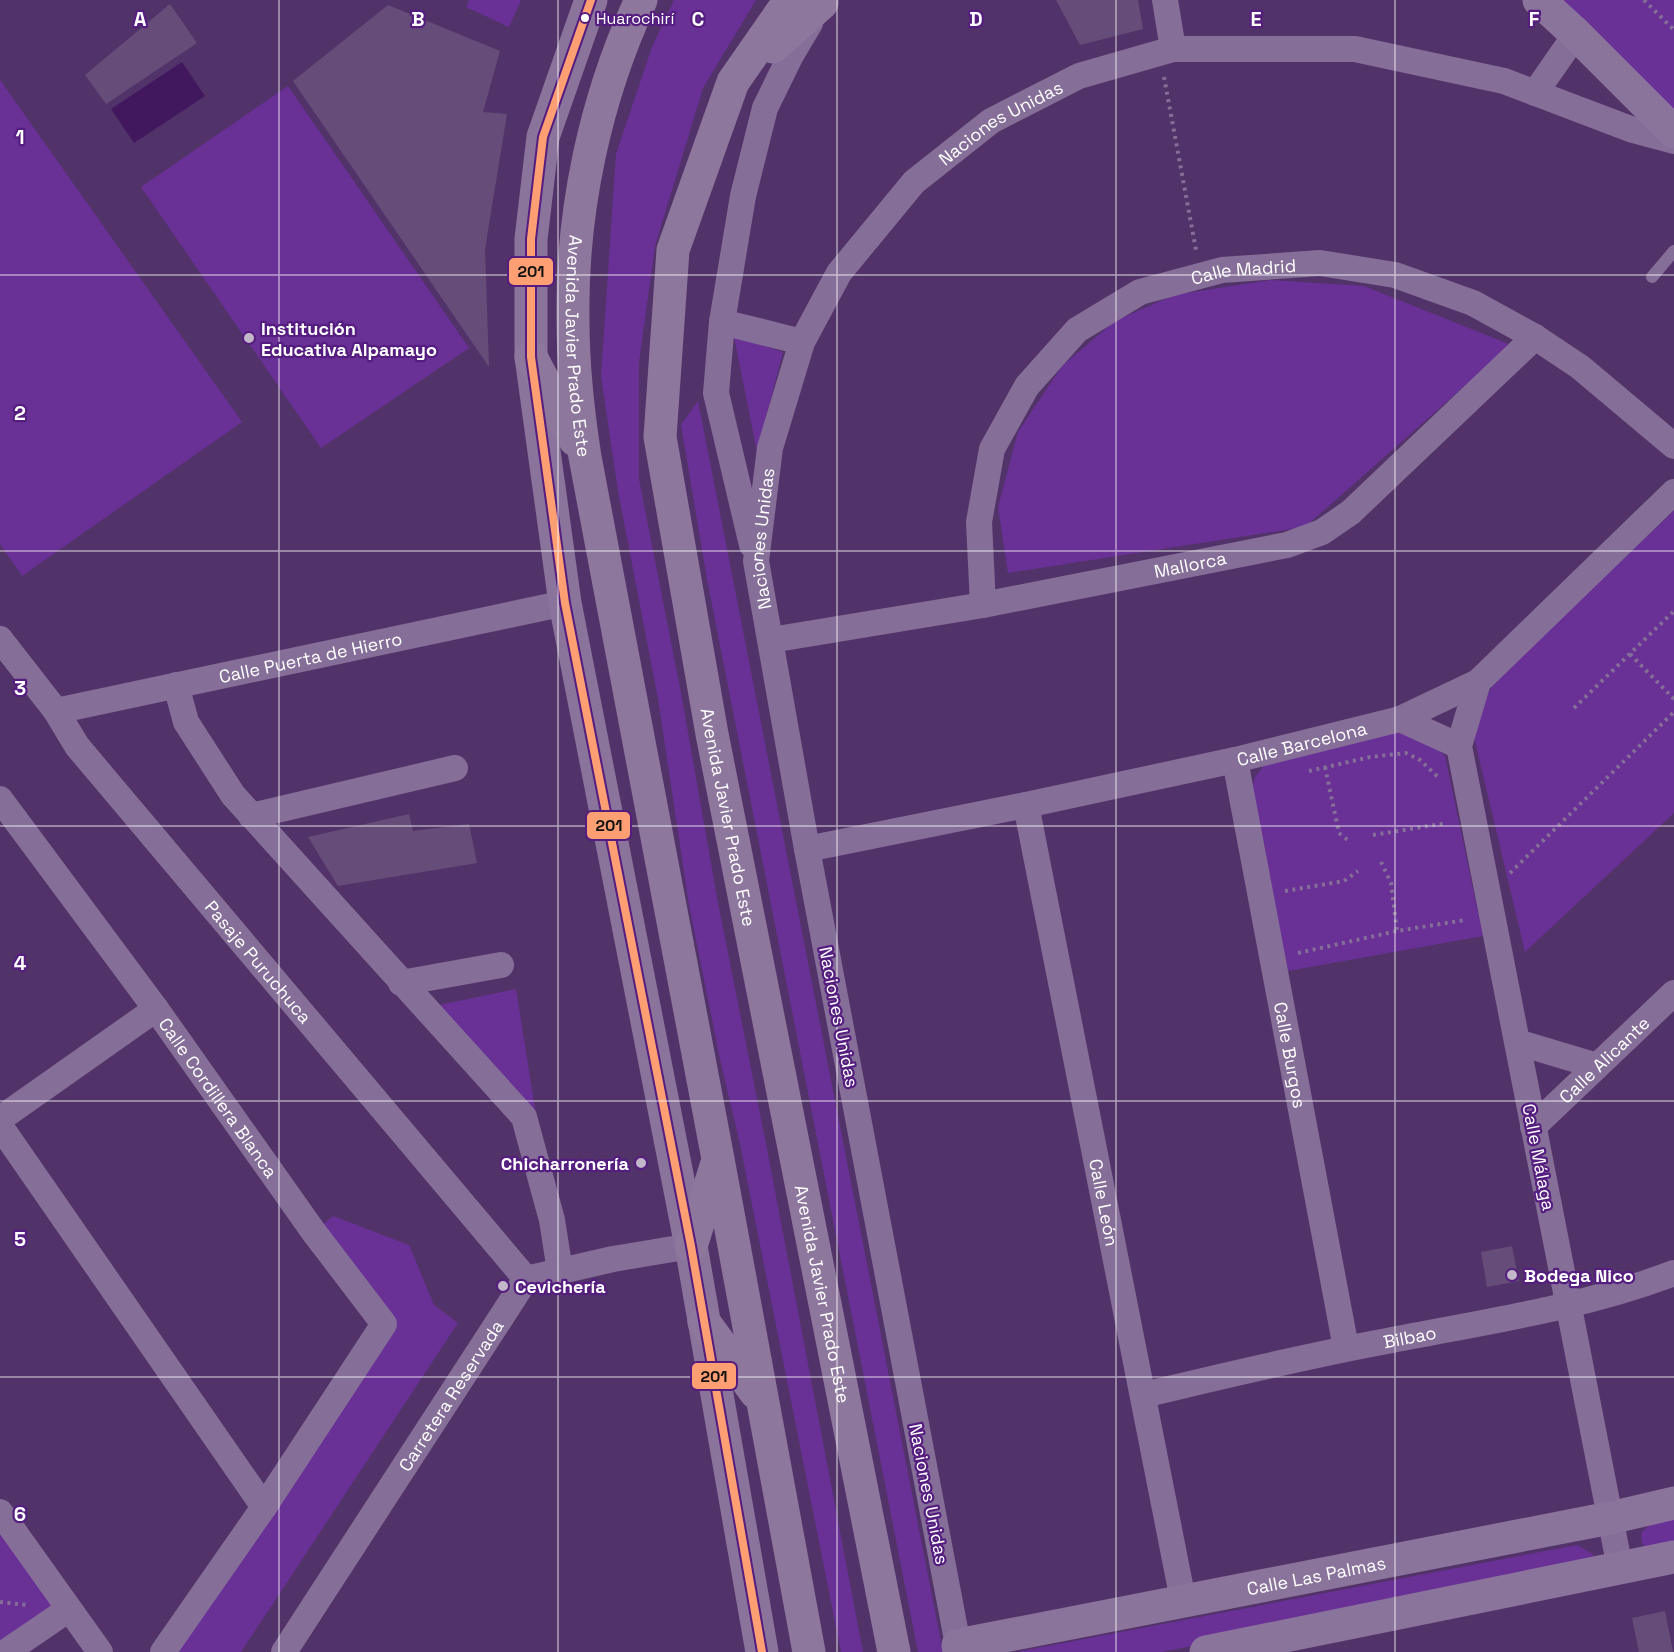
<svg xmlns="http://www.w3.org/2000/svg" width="1674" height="1652" viewBox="0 0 1674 1652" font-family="'Space Grotesk',sans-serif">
	<rect width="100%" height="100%" fill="#523369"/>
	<path fill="#693096" d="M469,0H521L509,27L466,7Z
		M674,0H756L703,88L655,246L639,362V479L682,698L718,903L767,1149L863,1652H841L740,1144L721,1064L689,905L658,699L618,491L601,376L616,154L652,47Z
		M1543,0H1674V131Z
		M0,80L242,422L22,576L0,544Z
		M288,86L469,348L321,448L141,187Z
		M1271,280L1364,286L1511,345L1305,527L1008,573L998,507L1018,432L1062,366L1115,321L1174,295Z
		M734,337L783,352L757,452Z
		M698,401L943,1652H918L707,579L681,425Z
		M1674,511V813L1525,952L1474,737L1477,710L1492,687L1521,654Z
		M1398,729L1433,744L1445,756L1483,936L1288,971L1251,790L1255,777L1266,763Z
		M516,989L537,1121L439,1005Z
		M333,1216L409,1245L434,1305L458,1323L241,1652H163L381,1325L315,1231Z
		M0,1512L69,1609L0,1652Z
		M1674,1517V1547L1648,1551L1642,1543L1641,1533L1648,1526Z
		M1577,1545L1593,1554L1594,1564L1162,1652H1016Z"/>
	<path fill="#41175e" d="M182,62L205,96L134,143L111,109Z"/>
	<path fill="#664d79" d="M1056,0H1138L1143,29L1080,45Z
		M170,4L197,43L106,104L85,75Z
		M388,5L500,51L483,112L507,114L485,249L489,367L293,81Z
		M409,814L413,831L469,824L477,863L338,886L308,837Z
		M1512,1246L1519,1281L1487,1287L1481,1252Z
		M1665,1611L1673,1652H1639L1632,1618Z"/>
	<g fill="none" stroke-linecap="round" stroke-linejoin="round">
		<path stroke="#856e97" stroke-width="4" stroke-dasharray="3 4.5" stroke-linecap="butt" d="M1644,0L1674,30
			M1164,77L1196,250
			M1630,654L1674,699
			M1574,708L1674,611
			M1325,767L1339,833L1349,841
			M1309,771L1370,757L1406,753L1420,760L1439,778
			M1373,835L1447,823
			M1381,862L1391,883L1397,931L1465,920V918
			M1510,873L1674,712
			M1285,891L1344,881L1358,871
			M1298,953L1397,931
			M0,1602L27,1605"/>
		<path stroke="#856e97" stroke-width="12" d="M1652,277L1674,251"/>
		<g stroke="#856e97" stroke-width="26">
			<path d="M1165,0L1173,49"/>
			<path d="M1535,93L1576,34"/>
			<path d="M722,322L802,342"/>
			<path d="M752,545L716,393L722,322L743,196L765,108L791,55L810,23"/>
			<path id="s1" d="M983,605L979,522L992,449L1027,386L1077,330L1140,292L1222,270L1320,263L1395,275L1473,303L1535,337L1580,367L1674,446"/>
			<path id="s2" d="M0,639L56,711L77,746L526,1279"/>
			<path id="s3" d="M771,640L983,605L1287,545L1322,532L1351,512L1535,337"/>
			<path d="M176,685L186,722L233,795L524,1117L552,1220L560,1271"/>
			<path id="s4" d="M56,711L565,603"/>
			<path d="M1400,719L1478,682"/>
			<path id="s5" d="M1235,760L1346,1348"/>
			<path id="s6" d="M0,799L156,1009L313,1231L384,1324L264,1507L163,1652"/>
			<path id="s7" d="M1026,805L1183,1600"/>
			<path d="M251,816L455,768"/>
			<path id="s8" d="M807,849L1026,805L1235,760L1400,719L1459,746"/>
			<path d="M401,983L501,965"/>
			<path d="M1517,1042L1597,1066"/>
			<path d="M0,1119L156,1009"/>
			<path d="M0,1126L264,1507"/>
			<path id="s9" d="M1533,1127L1674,993"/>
			<path id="s10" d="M1143,1395C1224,1376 1305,1356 1387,1341C1483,1322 1582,1308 1674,1273"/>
			<path d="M0,1512L100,1652"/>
			<path d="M1620,1568L1459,746L1478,682L1674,492"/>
			<path id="s11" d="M958,1645L807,849L756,561L770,448L802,342L839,273L914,182L991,121L1079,76L1173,49H1355L1504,81L1633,130L1674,141"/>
			<path d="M6,1652L69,1609"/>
			<path id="s12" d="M284,1652L526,1279L613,1259L691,1246"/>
		</g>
		<g stroke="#8a749b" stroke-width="33">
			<path d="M591,0L543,137L531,239V357L565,603L691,1246L762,1652"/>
			<path d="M1539,0L1576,34L1674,132"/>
			<path id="s13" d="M959,1652L958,1645L1610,1518L1674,1503"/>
			<path d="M1206,1652L1674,1557"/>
		</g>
		<g stroke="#8e779d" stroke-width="33">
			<path id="s14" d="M641,0C595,99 571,212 573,321C573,367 578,412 585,457L718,1159L809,1652"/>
			<path id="s15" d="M790,0L733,82L673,250L660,437L712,734L894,1652"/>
			<path d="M773,47L822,3"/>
			<path d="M531,357L575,440"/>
			<path d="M691,1246L717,1163"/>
			<path d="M704,1322L756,1393"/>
		</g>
		<defs>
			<path id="bus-1" d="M591,0L543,137L531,239V357L565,603L691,1246L762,1652"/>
		</defs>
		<use href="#bus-1" stroke="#551d7f" stroke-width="12"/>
		<use href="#bus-1" stroke="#fd9f72" stroke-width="8"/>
	</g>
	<path fill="none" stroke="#fff" stroke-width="1.5" stroke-opacity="0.55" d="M279,0V1652M558,0V1652M837,0V1652M1116,0V1652M1395,0V1652M0,275H1674M0,551H1674M0,826H1674M0,1101H1674M0,1377H1674"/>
	<circle fill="#fff" stroke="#551d7f" stroke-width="2" cx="585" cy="18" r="5"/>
	<g fill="#c2b8ca" stroke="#551d7f" stroke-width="2">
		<circle cx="249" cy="338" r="6"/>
		<circle cx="641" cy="1163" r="6"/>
		<circle cx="1512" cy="1275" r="6"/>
		<circle cx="503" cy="1286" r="6"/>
	</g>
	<g text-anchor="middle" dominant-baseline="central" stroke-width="4.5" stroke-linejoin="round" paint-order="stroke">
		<g font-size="16" fill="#fff" stroke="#551d7f" text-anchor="start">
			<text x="596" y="18">Huarochirí</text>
		</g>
		<g font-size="18" fill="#fff" stroke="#551d7f">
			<text stroke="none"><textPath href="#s11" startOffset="1629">Naciones Unidas</textPath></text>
			<text stroke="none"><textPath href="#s1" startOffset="484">Calle Madrid</textPath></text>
			<text stroke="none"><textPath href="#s14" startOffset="356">Avenida Javier Prado Este</textPath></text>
			<text stroke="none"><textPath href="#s11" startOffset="1125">Naciones Unidas</textPath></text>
			<text stroke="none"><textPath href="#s3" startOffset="426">Mallorca</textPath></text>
			<text stroke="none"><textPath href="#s4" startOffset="260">Calle Puerta de Hierro</textPath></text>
			<text stroke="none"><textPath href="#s8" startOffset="506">Calle Barcelona</textPath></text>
			<text stroke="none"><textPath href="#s15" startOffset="852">Avenida Javier Prado Este</textPath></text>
			<text stroke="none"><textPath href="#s2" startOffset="414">Pasaje Puruchuca</textPath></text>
			<text transform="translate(839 1017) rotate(79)">Naciones Unidas</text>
			<text stroke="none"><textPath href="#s5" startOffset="300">Calle Burgos</textPath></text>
			<text stroke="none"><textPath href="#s9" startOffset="98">Calle Alicante</textPath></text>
			<text stroke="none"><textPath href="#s6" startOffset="370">Calle Cordillera Blanca</textPath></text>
			<text transform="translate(1539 1157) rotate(79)">Calle Málaga</text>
			<text stroke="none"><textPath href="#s7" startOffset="405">Calle León</textPath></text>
			<text stroke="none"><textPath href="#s15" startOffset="1338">Avenida Javier Prado Este</textPath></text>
			<text stroke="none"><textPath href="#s10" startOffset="273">Bilbao</textPath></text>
			<text stroke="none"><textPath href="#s12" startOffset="306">Carretera Reservada</textPath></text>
			<text transform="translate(929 1494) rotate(79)">Naciones Unidas</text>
			<text stroke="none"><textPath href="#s13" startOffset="372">Calle Las Palmas</textPath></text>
		</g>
		<g font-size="18" font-weight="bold" fill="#fff" stroke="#551d7f" text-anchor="start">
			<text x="261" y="328">Institución<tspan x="261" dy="21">Educativa Alpamayo</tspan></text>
			<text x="629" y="1163" text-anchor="end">Chicharronería</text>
			<text x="1524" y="1275">Bodega Nico</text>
			<text x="515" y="1286">Cevichería</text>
		</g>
	</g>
	<g font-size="20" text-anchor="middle" font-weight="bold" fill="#fff" stroke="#551d7f" stroke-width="4.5" stroke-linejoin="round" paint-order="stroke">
		<text x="140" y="26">A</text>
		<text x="418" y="26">B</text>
		<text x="698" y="26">C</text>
		<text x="976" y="26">D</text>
		<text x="1256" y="26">E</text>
		<text x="1534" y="26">F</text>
		<text x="20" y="144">1</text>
		<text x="20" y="420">2</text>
		<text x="20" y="695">3</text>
		<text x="20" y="970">4</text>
		<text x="20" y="1246">5</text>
		<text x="20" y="1521">6</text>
	</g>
	<g stroke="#551d7f" stroke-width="2">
		<rect x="508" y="257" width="46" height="29" rx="6" fill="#fd9f72"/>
		<rect x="586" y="811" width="45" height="29" rx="6" fill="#fd9f72"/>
		<rect x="691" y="1362" width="46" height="28" rx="6" fill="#fd9f72"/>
	</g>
	<g font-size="16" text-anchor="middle" font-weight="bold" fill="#111">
		<text x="531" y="277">201</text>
		<text x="609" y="831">201</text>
		<text x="714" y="1382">201</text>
	</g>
</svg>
